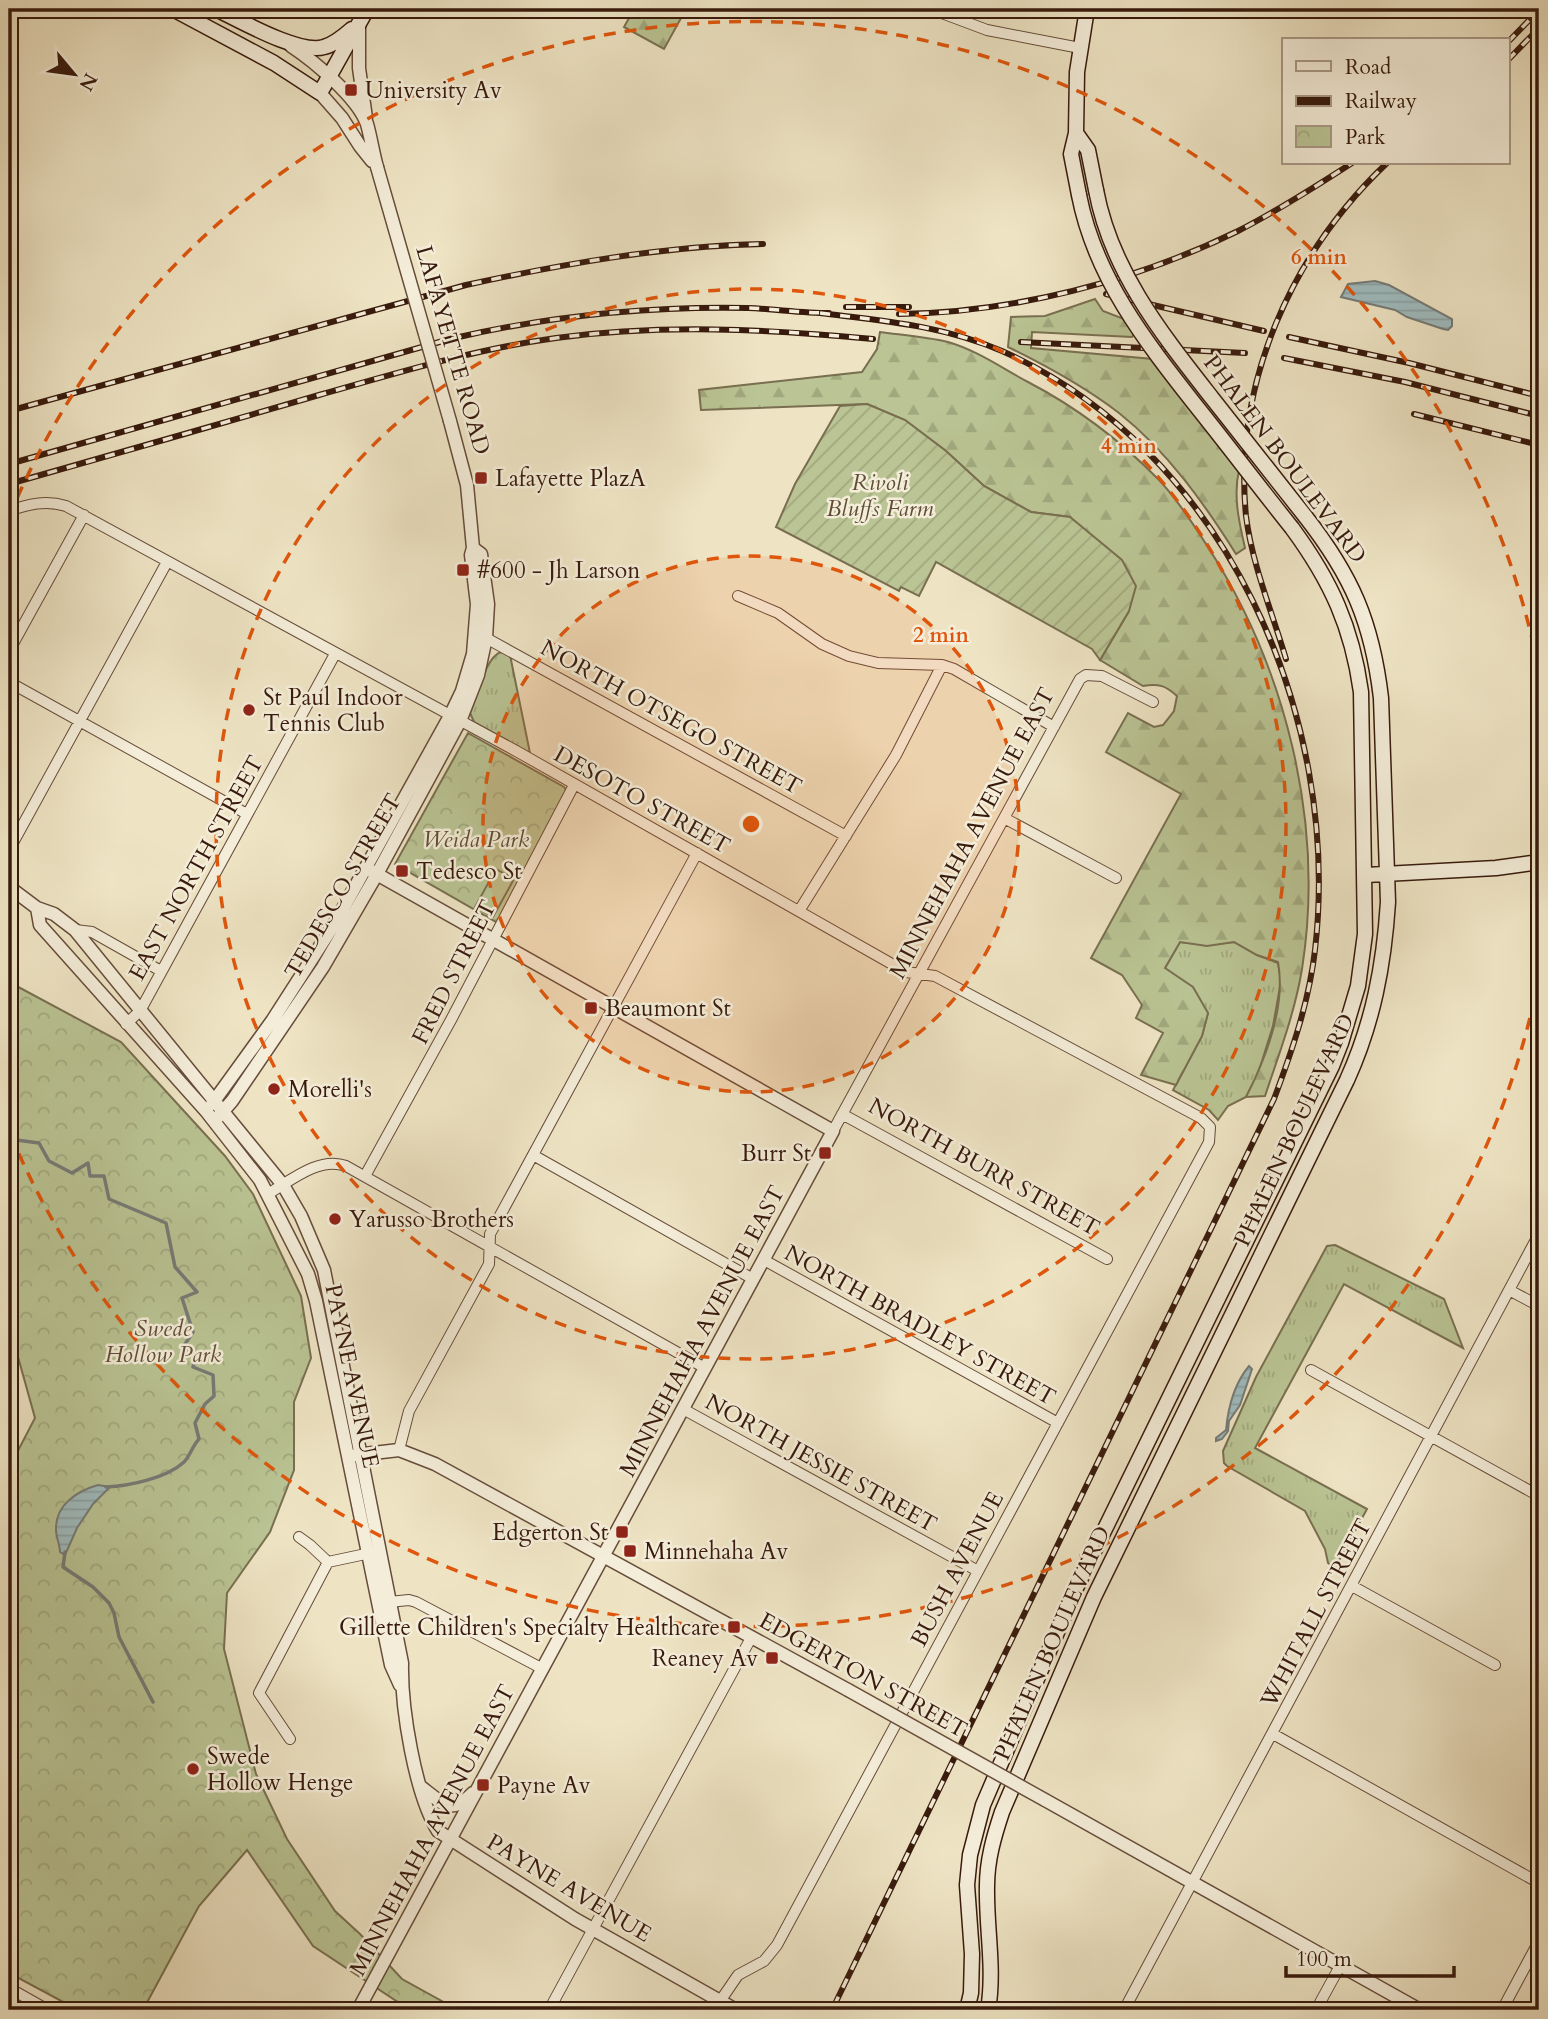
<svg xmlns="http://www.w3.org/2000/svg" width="1548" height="2019" viewBox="0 0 1548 2019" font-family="Cardo,serif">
	<defs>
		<pattern id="grass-tufts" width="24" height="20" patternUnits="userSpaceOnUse" patternTransform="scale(1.75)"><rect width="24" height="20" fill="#bac494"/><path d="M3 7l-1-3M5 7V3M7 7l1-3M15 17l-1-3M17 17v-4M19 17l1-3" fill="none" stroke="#a1a87e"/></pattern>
		<pattern id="forest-firs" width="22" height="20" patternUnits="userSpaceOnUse" patternTransform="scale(1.75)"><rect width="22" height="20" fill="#bac494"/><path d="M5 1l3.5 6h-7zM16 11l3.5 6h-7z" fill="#a1a87e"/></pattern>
		<pattern id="park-crowns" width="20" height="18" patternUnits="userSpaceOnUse" patternTransform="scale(1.75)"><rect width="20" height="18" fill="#bac494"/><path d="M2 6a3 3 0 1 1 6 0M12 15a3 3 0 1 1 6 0" fill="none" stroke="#a1a87e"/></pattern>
		<pattern id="garden-furrows" width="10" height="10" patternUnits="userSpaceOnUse" patternTransform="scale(1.75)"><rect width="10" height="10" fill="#bac494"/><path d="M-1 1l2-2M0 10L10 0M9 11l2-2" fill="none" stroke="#a1a87e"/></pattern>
		<pattern id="water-rules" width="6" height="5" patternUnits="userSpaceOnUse" patternTransform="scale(1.75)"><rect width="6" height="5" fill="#9fbcbf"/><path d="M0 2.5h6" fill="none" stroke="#8aa1a3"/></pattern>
	</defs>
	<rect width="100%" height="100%" fill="#eee4c4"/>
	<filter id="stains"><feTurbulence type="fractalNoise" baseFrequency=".00286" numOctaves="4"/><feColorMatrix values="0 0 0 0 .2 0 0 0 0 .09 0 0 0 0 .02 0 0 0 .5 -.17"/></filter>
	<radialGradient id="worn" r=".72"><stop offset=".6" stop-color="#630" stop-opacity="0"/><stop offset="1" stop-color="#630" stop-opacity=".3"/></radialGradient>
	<path fill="url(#grass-tufts)" stroke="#796f50" stroke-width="2" d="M501,652L510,655L530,753L474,722L470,713C477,698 485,657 501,652Z
		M1180,942L1207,945L1234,942L1257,955L1278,963L1281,981L1273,1026L1257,1077L1246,1097L1228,1106L1218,1120L1209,1110L1173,1090L1202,1036L1208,1013L1165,968Z
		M1335,1245L1444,1299L1463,1348L1344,1284L1255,1448L1367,1509L1335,1568L1328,1563L1325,1549L1305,1511L1227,1466L1224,1463L1223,1451L1256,1377L1327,1246Z"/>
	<path fill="url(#forest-firs)" stroke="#796f50" stroke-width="2" d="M634,9H686L664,49L624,27Z
		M1095,299L1103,311L1124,319L1135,333L1132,337L1032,332L1031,348L1153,359L1239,470C1233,496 1239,522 1245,548L1236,554C1204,503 1167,451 1119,413C1085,387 1047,366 1008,347L1011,317L1045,316Z
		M880,332C902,335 926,337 948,342C976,350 1002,368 1028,382C1076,407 1121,441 1159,480C1177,499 1192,522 1206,544C1286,667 1325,823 1302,969C1295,1012 1279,1054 1265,1096L1246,1097C1266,1058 1286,1006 1278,962L1257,955L1234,942L1207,946L1180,942L1165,968L1193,987L1208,1013L1202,1036L1176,1085L1141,1075L1163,1033L1136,1018L1142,1005L1122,975L1091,958L1181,794L1106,752L1128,713L1154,727L1163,725L1174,711L1177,696C1166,686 1159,683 1143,686L1100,660L1129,611L1070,517L1031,512L984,486L946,451L905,420L867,404L701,410L699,390L862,372L877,349Z"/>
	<path fill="url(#park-crowns)" stroke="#796f50" stroke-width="2" d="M468,733L564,787L567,791L498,923L395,864Z
		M9,982L121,1042L225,1156L253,1194L301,1296L311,1358L294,1402V1470L270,1532L227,1593L224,1649L256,1774L287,1839L335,1911L360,1934L402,1979L458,2010H410L313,1946L247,1850L199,1906L143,2010H78L9,1973V1724L12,1718L9,1715V1468L35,1418L18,1357L9,1352Z"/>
	<path fill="url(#garden-furrows)" stroke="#796f50" stroke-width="2" d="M867,404L905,420L946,451L984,486L1031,512L1070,517L1122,560L1136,586L1129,611L1100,660L1092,649L936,562L919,596L901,587L899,591L776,527L795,484L840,406Z"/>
	<path fill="#bac494" stroke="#796f50" stroke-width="2" d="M496,869L514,879L493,917L475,907Z"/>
	<path fill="url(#water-rules)" stroke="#767b77" stroke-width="2" d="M1375,281L1389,285L1452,319V326L1448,330L1443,329L1407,317L1395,310L1341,297L1348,284Z
		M1249,1366L1252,1369L1240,1405L1229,1421L1228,1431L1222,1439L1216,1441V1438L1226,1430C1228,1408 1234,1384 1249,1366Z
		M98,1485L110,1487L93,1504L77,1528L65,1555L60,1552C60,1545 56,1537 56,1530C55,1505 77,1491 98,1485Z"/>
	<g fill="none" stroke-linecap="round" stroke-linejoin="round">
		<path stroke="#767b77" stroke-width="3.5" d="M9,1139L39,1143L49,1161L72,1173L88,1163L90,1176H104L109,1199L166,1223L175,1267L197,1292L182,1298L193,1332L183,1347L196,1354L193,1367L213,1375L214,1396L205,1404L195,1423L199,1439C193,1445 190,1456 184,1462C167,1478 129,1486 106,1487
			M65,1552L63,1567L93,1587L109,1603L114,1613L119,1637L153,1702"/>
		<defs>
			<path id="minor" d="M931,9L987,30L1080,48
				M9,511C28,504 46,500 66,506L518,752L906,972L935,976L1201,1118L1210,1127L1209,1142L777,1945L764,1961L738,1975L714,2010
				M738,596L778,613L822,644L849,656L878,663L942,665L954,669L1054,727
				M480,636L486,638L846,836
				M9,651L84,515
				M9,682L247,814
				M1004,818L1116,878
				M9,850L167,562
				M799,911L896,755L942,665
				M75,930L92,932L161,971
				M126,1024L140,1011L335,654
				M842,1114L1107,1259
				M833,1131L1080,679L1086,675L1102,676L1153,702
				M533,1155L753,1279
				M365,1176L452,1018L574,785
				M268,1194C290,1181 319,1156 346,1166L705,1368
				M764,1260L1058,1423
				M1509,1290L1539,1306
				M1311,1370L1539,1496
				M683,1409L978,1571
				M399,1450L409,1411L489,1264L490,1234L697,853
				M299,1537L310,1545L328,1562L375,1552
				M1352,1586L1495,1665
				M389,1602L409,1600L416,1602L543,1669
				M1273,1734L1539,1883
				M290,1739L259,1693L328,1562
				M9,1988L48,2010
				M549,2010L751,1638
				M1124,2010L1539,1234
				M1316,2010L1340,1966
				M1502,2010L1539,1941"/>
			<path id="tertiary" d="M359,24V68L366,118
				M291,46C314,61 358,98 367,124C371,138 373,153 377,167
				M320,93L342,118L360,146L372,161
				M9,887L37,908L54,914L75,930L283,1185L301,1216L324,1270L402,1663C401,1708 415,1794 438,1831L575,1919L736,2010
				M37,908L40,925L206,1111L260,1180L308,1274L316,1301L391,1665L400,1685
				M212,1104L272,1021L335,923L450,716L462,691L473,654L477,604L471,555L473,548L467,485L450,421
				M218,1117L232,1101L323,967L377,874L460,721L478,675L486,638L488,604L481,554L473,548
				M356,1455L399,1450L435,1464L848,1690
				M421,1787C442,1803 451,1816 473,1793
				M1045,1800L1420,2010
				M358,2010L833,1131L366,868"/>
			<path id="secondary" d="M173,9L274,63L320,93L367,9
				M216,9C239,20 300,55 324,47C335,44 344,36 352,29
				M1076,133L1088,150L1096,190
				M1079,195L1071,154L1076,133L1077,72L1087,9
				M1366,875L1496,868L1539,862
				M967,2010L971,1993L972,1954L967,1885L970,1855L983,1805L1076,1588L1332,1066L1341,1043L1358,986L1365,934L1361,692C1352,627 1331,581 1292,528
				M988,2010C995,1968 986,1928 987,1886C987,1860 994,1836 1002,1812L1094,1597L1347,1080C1373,1023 1384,965 1388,902L1381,698C1372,622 1352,576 1305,516"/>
		</defs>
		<use href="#minor" stroke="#664c3a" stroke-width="12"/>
		<use href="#tertiary" stroke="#664c3a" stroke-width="15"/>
		<use href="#secondary" stroke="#381a0c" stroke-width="17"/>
		<use href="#minor" stroke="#f4edd9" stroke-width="10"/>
		<use href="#tertiary" stroke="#f4edd9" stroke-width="12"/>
		<use href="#secondary" stroke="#f4edd9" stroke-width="14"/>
		<defs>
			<path id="rail" d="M1508,42L1539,10
				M1508,60L1539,28
				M1106,294L1264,331
				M846,307H909
				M820,313C884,321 941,325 1002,351C1225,450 1342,716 1315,950C1309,1002 1292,1051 1274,1099L832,2010
				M899,314C1012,313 1136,281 1238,231C1277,211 1315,187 1352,163
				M1289,337L1409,363L1539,396
				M1021,342L1245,353
				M1284,358L1405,382L1539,416
				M9,411L466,285C563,264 663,246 763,244
				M1414,414L1539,445
				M9,464L450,339C548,316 647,306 748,308C775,309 802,313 829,313
				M9,484C112,455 216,425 319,395C397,373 475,349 556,338C660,324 768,329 873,339
				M1286,659C1272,612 1252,564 1246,516C1233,383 1292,253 1387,163"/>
		</defs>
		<use href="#rail" stroke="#381a0c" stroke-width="6"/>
		<use href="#rail" stroke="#f4edd9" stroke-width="3.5" stroke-dasharray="10" stroke-linecap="butt"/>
		<defs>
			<path id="tertiary-bridge" d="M377,167L450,421
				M848,1690L1045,1800"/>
			<path id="secondary-bridge" d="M1096,190C1111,271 1162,334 1212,398C1243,437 1274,477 1305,516
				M1079,195C1095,278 1146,342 1197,407C1229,447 1260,488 1292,528"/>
		</defs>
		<use href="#tertiary-bridge" stroke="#664c3a" stroke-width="15" stroke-linecap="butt"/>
		<use href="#secondary-bridge" stroke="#381a0c" stroke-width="17" stroke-linecap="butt"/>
		<use href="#tertiary-bridge" stroke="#f4edd9" stroke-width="12"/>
		<use href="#secondary-bridge" stroke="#f4edd9" stroke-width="14"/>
	</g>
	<circle cx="751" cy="824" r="268" fill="#df560c" fill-opacity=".12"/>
	<g fill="none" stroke="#df560c" stroke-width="3.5" stroke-dasharray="12 9">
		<circle cx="751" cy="824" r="268"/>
		<circle cx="751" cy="824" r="535"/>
		<path d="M1539 977A803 803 0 0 1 9 1131M9 517A803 803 0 0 1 1539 671"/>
	</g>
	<g fill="#8f2418" stroke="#f4edd9" stroke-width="2.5">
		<rect x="344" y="83" width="14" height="14" rx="3.5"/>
		<rect x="474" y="471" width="14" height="14" rx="3.5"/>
		<rect x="456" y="563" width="14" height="14" rx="3.5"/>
		<circle cx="249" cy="710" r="7"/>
		<rect x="395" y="864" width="14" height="14" rx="3.5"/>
		<rect x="584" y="1001" width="14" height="14" rx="3.5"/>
		<circle cx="274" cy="1089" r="7"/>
		<rect x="818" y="1146" width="14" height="14" rx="3.5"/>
		<circle cx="335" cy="1219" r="7"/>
		<rect x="615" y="1525" width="14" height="14" rx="3.5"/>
		<rect x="623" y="1544" width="14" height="14" rx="3.5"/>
		<rect x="727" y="1620" width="14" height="14" rx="3.5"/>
		<rect x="765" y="1651" width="14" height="14" rx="3.5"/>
		<circle cx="193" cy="1769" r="7"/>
		<rect x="476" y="1778" width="14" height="14" rx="3.5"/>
	</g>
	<g text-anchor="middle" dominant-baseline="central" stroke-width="5" stroke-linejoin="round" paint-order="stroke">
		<g font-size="23" fill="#381a0c" stroke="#f4edd9" text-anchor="start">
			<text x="365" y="90">University Av</text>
			<text x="495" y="478">Lafayette PlazA</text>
			<text x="477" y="570">#600 - Jh Larson</text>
			<text x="263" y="697">St Paul Indoor<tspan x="263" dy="26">Tennis Club</tspan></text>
			<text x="416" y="871">Tedesco St</text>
			<text x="605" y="1008">Beaumont St</text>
			<text x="288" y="1089">Morelli's</text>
			<text x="811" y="1153" text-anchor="end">Burr St</text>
			<text x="349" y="1219">Yarusso Brothers</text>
			<text x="608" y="1532" text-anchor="end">Edgerton St</text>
			<text x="644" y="1551">Minnehaha Av</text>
			<text x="720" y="1627" text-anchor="end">Gillette Children's Specialty Healthcare</text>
			<text x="758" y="1658" text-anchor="end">Reaney Av</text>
			<text x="207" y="1756">Swede<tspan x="207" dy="26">Hollow Henge</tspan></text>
			<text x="497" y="1785">Payne Av</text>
		</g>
		<g font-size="23" fill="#381a0c" stroke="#f4edd9">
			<text transform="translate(453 350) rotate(74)">LAFAYETTE ROAD</text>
			<text transform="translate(1285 459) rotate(53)">PHALEN BOULEVARD</text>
			<text transform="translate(671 717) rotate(29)">NORTH OTSEGO STREET</text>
			<text transform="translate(642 800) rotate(29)">DESOTO STREET</text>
			<text transform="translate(972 833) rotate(-62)">MINNEHAHA AVENUE EAST</text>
			<text transform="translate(196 868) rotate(-61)">EAST NORTH STREET</text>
			<text transform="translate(343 886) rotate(-60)">TEDESCO STREET</text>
			<text transform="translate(454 972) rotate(-63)">FRED STREET</text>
			<text transform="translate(1294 1130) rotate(-65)">PHALEN BOULEVARD</text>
			<text transform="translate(984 1167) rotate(29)">NORTH BURR STREET</text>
			<text transform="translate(920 1325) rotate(29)">NORTH BRADLEY STREET</text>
			<text transform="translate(702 1331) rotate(-62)">MINNEHAHA AVENUE EAST</text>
			<text transform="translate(352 1376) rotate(78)">PAYNE AVENUE</text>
			<text transform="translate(821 1463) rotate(29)">NORTH JESSIE STREET</text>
			<text transform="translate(957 1569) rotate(-62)">BUSH AVENUE</text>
			<text transform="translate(1316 1613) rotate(-62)">WHITALL STREET</text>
			<text transform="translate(1052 1643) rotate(-66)">PHALEN BOULEVARD</text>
			<text transform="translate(863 1675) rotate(29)">EDGERTON STREET</text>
			<text transform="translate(432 1830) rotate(-62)">MINNEHAHA AVENUE EAST</text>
			<text transform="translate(569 1888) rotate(31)">PAYNE AVENUE</text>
		</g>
		<g font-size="23" font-style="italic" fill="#5f4d35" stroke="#f4edd9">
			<text x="880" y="482">Rivoli<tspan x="880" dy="26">Bluffs Farm</tspan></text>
			<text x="476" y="839">Weida Park</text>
			<text x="163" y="1328">Swede<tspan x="163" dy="26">Hollow Park</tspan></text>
		</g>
	</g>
	<circle cx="751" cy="824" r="10" fill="#df560c" stroke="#f4edd9" stroke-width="3.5"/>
	<g font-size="21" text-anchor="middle" font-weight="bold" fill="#df560c" stroke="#f4edd9" stroke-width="5" stroke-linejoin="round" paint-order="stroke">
		<text x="1319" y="264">6 min</text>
		<text x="1129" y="453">4 min</text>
		<text x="941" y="642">2 min</text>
	</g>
	<rect width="1548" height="2019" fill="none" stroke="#eee4c4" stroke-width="35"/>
	<rect x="10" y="10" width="1527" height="1998" fill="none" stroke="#381a0c" stroke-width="3.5"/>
	<rect x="18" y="18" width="1513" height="1984" fill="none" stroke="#381a0c" stroke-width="2"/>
	<rect x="1282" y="38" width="228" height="126" fill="#f4edd9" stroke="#a99987" stroke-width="2"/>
	<rect x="1296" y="61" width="35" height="10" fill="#f4edd9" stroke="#a99987" stroke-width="2"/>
	<text x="1345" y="74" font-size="21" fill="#381a0c">Road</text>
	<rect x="1296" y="96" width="35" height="10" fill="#381a0c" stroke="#a99987" stroke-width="2"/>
	<text x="1345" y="108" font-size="21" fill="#381a0c">Railway</text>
	<rect x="1296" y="126" width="35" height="21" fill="url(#park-crowns)" stroke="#a99987" stroke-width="2"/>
	<text x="1345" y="144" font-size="21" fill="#381a0c">Park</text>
	<g transform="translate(74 74) rotate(119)" stroke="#f4edd9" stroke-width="5" paint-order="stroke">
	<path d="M0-5L12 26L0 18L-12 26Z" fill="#381a0c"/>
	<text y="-10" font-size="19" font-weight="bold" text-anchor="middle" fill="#381a0c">N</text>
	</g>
	<path d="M1286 1966v10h168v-10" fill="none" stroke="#381a0c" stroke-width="3.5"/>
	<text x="1296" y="1966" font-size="21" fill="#381a0c" stroke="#f4edd9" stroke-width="5" paint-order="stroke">100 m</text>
	<rect width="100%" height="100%" filter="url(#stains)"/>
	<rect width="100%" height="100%" fill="url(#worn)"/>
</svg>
